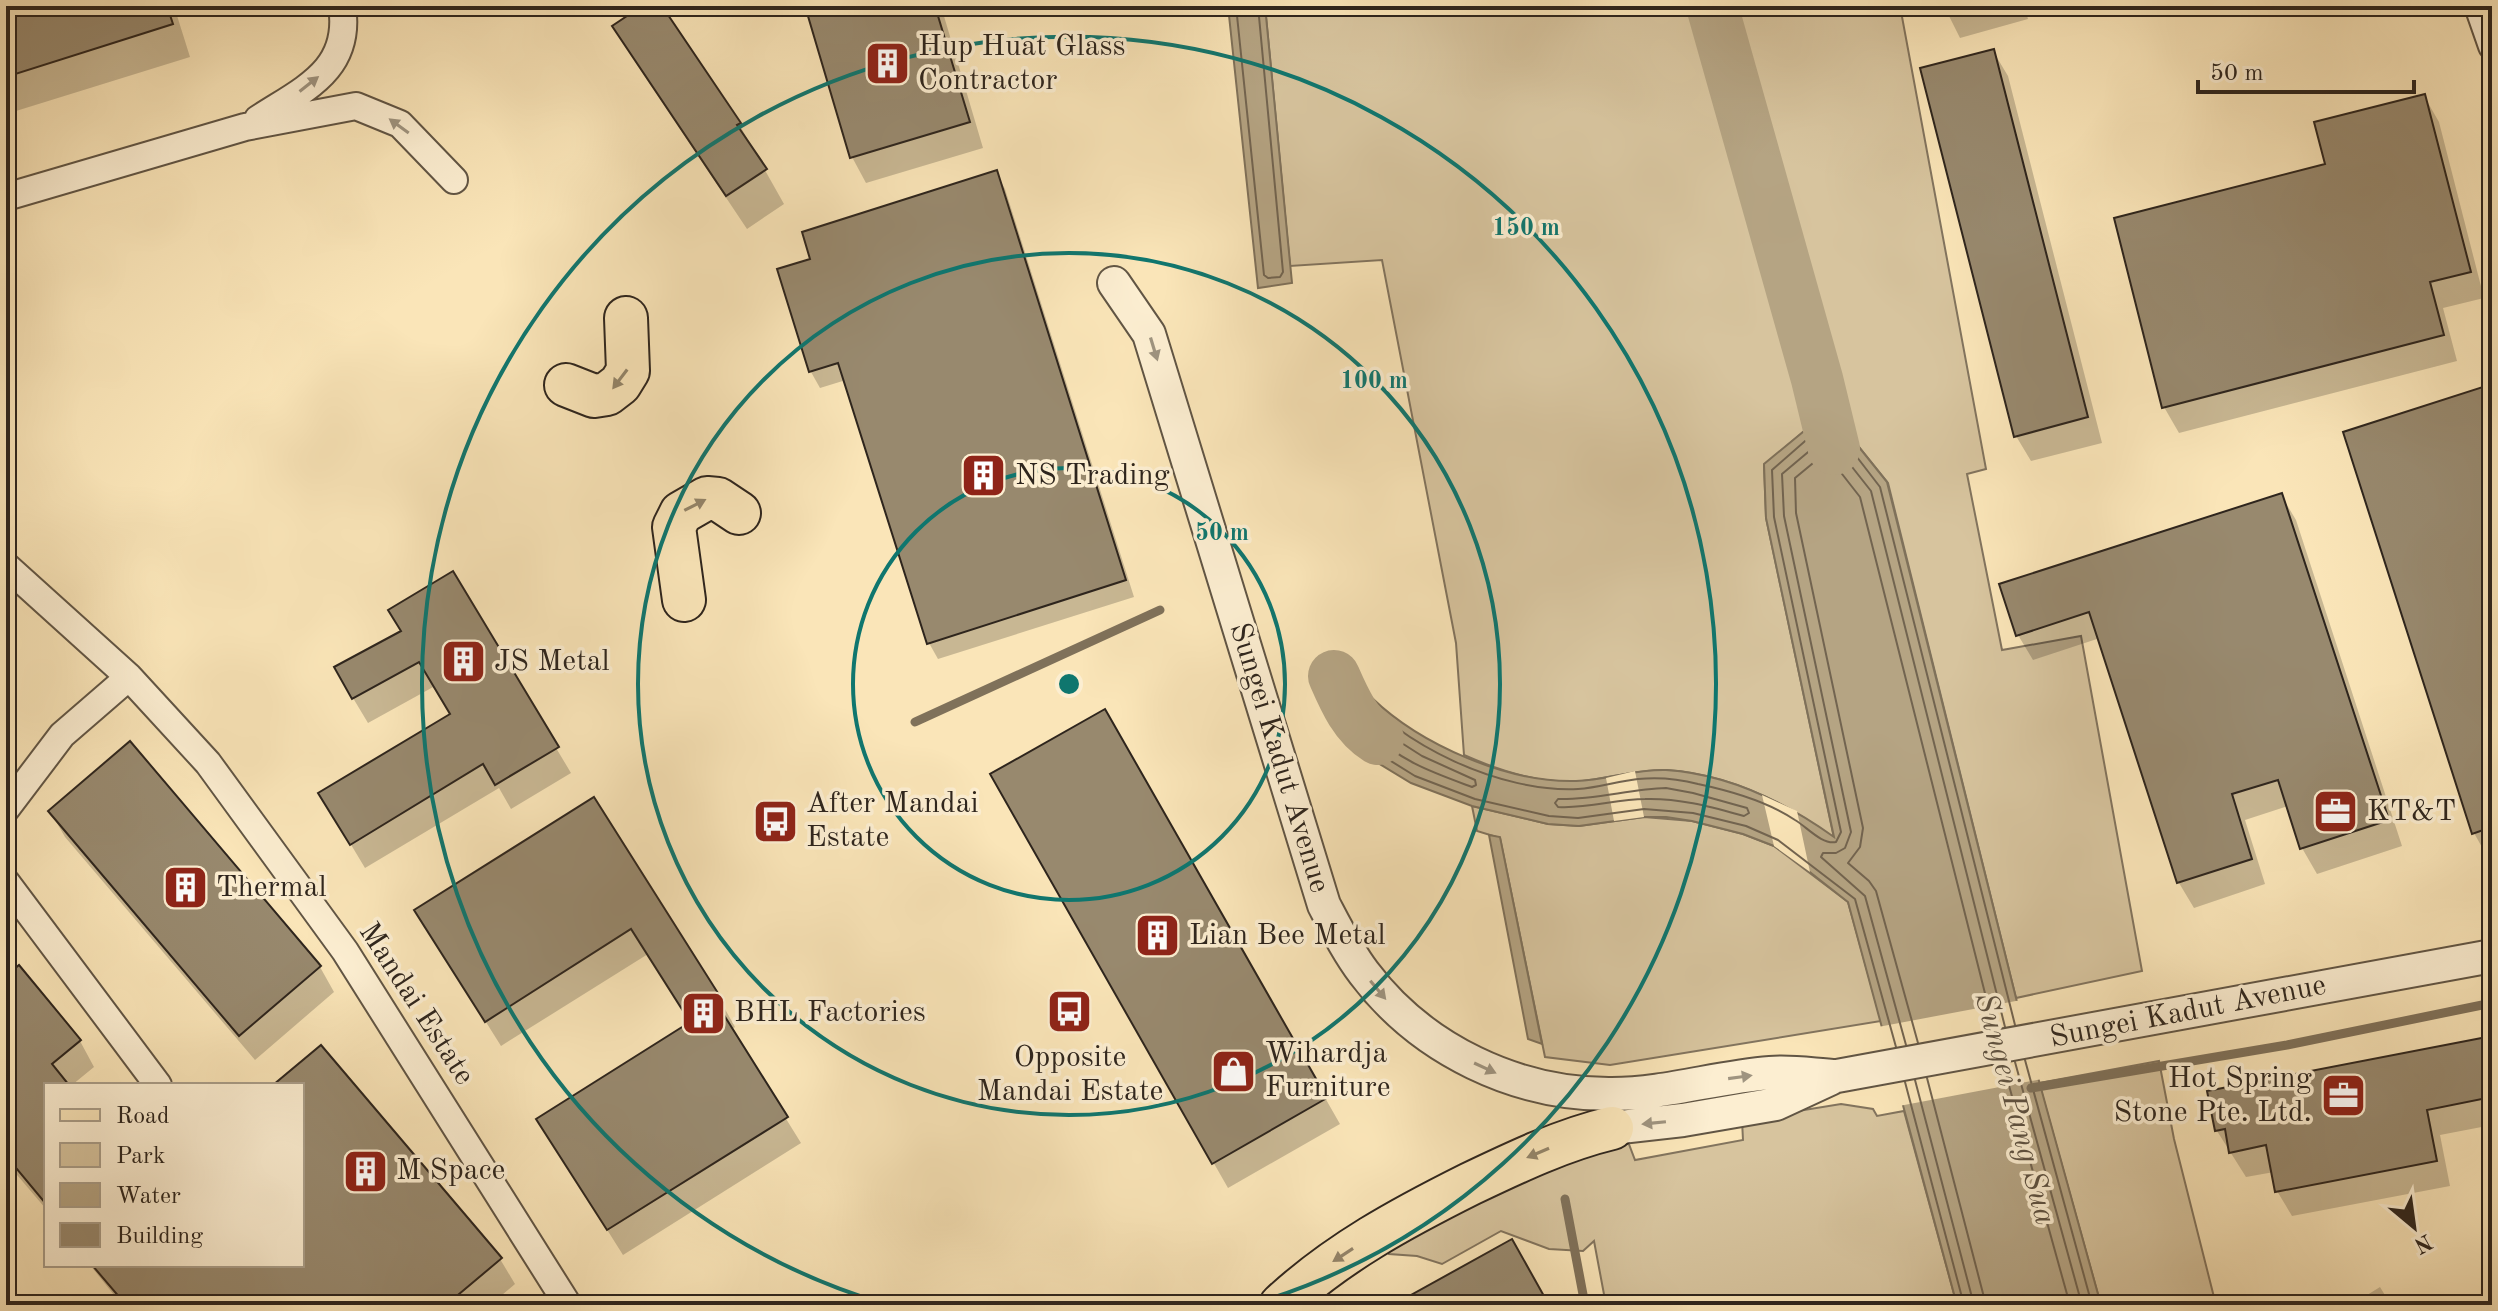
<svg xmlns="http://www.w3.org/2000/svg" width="2498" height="1311" viewBox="0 0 2498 1311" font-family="'Old Standard TT',serif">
	<rect width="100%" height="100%" fill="#fae5b8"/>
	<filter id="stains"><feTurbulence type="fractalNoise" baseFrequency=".0025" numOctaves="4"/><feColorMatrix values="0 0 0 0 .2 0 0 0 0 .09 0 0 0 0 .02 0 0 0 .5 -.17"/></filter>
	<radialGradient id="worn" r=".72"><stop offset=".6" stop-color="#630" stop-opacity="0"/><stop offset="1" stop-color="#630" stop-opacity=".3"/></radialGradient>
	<path fill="#d7c49e" stroke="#82745e" stroke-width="2" d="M1265,6H1900L1986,469L1967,474L2002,650L2081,636L2142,971L2016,998L1888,483L1846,431L1827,377L1810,381L1815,422L1764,465L1766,518L1834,838C1785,802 1729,774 1667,770C1638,769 1610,778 1582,781C1542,785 1500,771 1464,755L1456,643L1382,260L1290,266Z
		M1472,806L1548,824L1579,826L1644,817L1692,821L1743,834L1774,846L1848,902L1881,1021L1610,1065L1545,1057L1500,838L1477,831Z
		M2159,1061L2174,1139L2216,1305H2101L2039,1083Z
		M1841,1104L1873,1109L1877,1116L1904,1111L1957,1305H1606L1594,1241L1583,1251L1549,1249L1501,1231L1442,1264L1417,1256L1389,1254L1386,1242L1470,1196L1627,1139L1635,1160L1743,1140L1742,1120Z"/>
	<path fill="#b5a483" stroke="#7f715a" stroke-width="2" d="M1228,6H1265L1292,283L1258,288Z
		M1827,377L1846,431L1887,482L2016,998L2101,1305H1957L1848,902L1792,858L1774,846L1743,834L1692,821L1666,817H1644L1579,826L1548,824L1472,806L1411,783L1373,760L1336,720L1322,691L1354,673C1360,682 1365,691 1372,698C1421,745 1508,783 1576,781C1607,780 1635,769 1666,770C1728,774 1785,802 1834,837L1766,518L1764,464L1815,422L1810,380Z
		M1489,835L1500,837L1542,1044L1528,1039Z"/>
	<path fill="#fae5b8" d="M1635,771L1644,817L1614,821L1606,778Z
		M1762,795L1797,811L1810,872L1774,846Z
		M2021,1000L2042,1079L1899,1106L1878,1027Z"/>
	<path fill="#0003" d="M6,6H174L190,57L16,111L6,93Z
		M646,6H660L739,124L784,204L747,229L634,60L615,27Z
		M807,6H941L983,148L866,183L852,157Z
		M1944,6H2024L2028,19L1960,38Z
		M1993,51L2008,76L2102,443L2031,461L2016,436Z
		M2424,96L2439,122L2484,298L2443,308L2457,361L2179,433L2164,407L2327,166Z
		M996,173L1005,189L1134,597L938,659L929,643L846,380L820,388L811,372L779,271L813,260Z
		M2492,386V847L2483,849L2474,833Z
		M2281,495L2296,520L2402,846L2317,874L2302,848L2288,806L2245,820L2265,884L2194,908L2179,883L2100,638L2033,660L2018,635Z
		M452,574L571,773L511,809L499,788L365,868L335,818L453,714L435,686L368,723L353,698Z
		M1104,711L1340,1124L1228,1188L992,775Z
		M130,744L320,967L334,992L255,1060L65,837L50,811Z
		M594,800L721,1002L735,1027L731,1030L801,1143L623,1255L553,1144L692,1023L648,954L501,1046L432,936Z
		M18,968L80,1041L94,1067L72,1085H46V1209L6,1162V979Z
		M2492,1039V1125L2440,1135L2450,1186L2292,1216L2277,1191L2274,1172L2246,1177L2217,1131L2209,1092Z
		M321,1048L500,1259L515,1284L490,1305H122L90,1265H302V1085H277Z
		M2380,1287L2391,1305H2351Z"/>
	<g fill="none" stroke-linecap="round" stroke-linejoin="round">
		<path stroke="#726450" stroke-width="2" d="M1236,6L1264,275L1268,278L1280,277L1283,272L1258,6
			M1372,724L1422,756L1475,780L1476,785L1472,787C1434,773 1398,761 1370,730Z
			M1666,788L1693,793L1747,808L1749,813L1744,816C1711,807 1680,798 1645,799C1616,799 1588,809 1558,807L1555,803L1558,799C1595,800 1630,789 1666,788Z
			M1918,1043L1876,891L1869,881L1848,863L1860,847L1863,828L1796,513L1795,478L1824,454L1828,456L1860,497L1994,1029
			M1906,1045L1865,896L1821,857L1823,853H1836L1845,848L1851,832L1784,516L1782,474L1826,437L1830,439L1871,491L2005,1027
			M1896,1047L1855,899L1778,840L1746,826L1693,813L1644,809L1578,818L1549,816L1475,799L1415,776L1378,753L1342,715L1334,694L1352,686C1399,745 1501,793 1578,789C1598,788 1618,781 1638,779C1658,777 1679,779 1698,784C1731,791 1767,801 1795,820C1807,827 1822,845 1836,842L1841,832L1774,517L1772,470L1820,428L1823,422L1822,408L1827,405L1840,435L1880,487L2015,1025
			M2025,1060L2092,1305
			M2015,1062L2082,1305
			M2003,1064L2070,1305
			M1927,1078L1986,1305
			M1915,1080L1974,1305
			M1905,1082L1964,1305"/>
		<path stroke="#7f715a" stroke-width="9" d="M915,722L1160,610
			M2031,1088L2287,1045L2492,1003
			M1565,1199L1585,1305"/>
		<path stroke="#b5a483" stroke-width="52" d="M1712,6L1817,379L1834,449
			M1334,676C1344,699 1355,725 1378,739"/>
	</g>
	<path fill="#98896e" stroke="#2e251d" stroke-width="2" d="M6,6H167L173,24L6,77Z
		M642,6H662L741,123L737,125L767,169L726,196L612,26Z
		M805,6H935L970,122L850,158Z
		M1994,49L2088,417L2014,437L1920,68Z
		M2425,94L2471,272L2430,282L2444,335L2162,408L2114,218L2325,164L2314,122Z
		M997,170L1126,580L927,644L838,363L809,372L777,269L810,259L802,232Z
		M2492,384V827L2472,834L2343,432Z
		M2282,493L2389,820L2300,849L2278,780L2232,794L2252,859L2177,883L2089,612L2016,636L1999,584Z
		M453,571L559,747L495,785L483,764L350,845L318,793L450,714L419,662L352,699L334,667L401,631L388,610Z
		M1105,709L1327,1098L1212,1164L990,774Z
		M130,741L321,966L239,1036L48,811Z
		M594,797L723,1001L717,1004L788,1117L607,1230L536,1119L690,1022L631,929L485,1022L414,910Z
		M19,965L81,1040L52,1064L69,1085H46V1204L6,1156V976Z
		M2492,1036V1097L2427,1110L2437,1161L2275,1192L2266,1145L2229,1153L2225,1129L2215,1131L2207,1091Z
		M321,1045L502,1258L446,1305H126L92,1265H302V1085H273Z
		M1512,1239L1549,1305H1393Z"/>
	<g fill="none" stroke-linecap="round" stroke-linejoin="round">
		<defs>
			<path id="minor" d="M2478,6L2492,46
				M258,119C304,89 352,70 342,6
				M6,197L245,127L356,106L400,124L454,180
				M6,566L129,677L208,763L345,951L568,1305
				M6,809L62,735L129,677
				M6,882L158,1085"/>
			<path id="tertiary" d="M1114,283L1149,334L1324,905C1336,928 1348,952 1364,973C1422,1050 1517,1095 1612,1094C1665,1094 1717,1077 1770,1073C1791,1071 1815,1075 1837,1076L2492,956
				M1612,1128L1683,1120L1776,1104L1830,1079"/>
			<path id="primary" d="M566,385L594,396L607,394L620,384L628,371L626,318
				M684,600L674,527L681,513L707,498L718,499L739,513
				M1281,1305C1337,1253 1402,1218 1470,1184C1516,1162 1562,1140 1612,1128"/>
		</defs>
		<use href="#minor" stroke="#615544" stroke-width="30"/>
		<use href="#tertiary" stroke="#615544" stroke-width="36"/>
		<use href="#primary" stroke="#2e251d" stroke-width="46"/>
		<use href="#minor" stroke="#fceed1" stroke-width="26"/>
		<use href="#tertiary" stroke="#fceed1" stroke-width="32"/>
		<use href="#primary" stroke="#fae5b8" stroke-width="42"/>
	</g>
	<defs><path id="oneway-solid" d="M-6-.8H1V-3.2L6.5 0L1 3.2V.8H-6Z" transform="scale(2)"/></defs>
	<g fill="#9f9480">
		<use href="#oneway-solid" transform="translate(309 84) rotate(-38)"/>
		<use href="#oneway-solid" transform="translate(399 126) rotate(-144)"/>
		<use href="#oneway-solid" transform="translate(1154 349) rotate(73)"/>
		<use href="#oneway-solid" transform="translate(1378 990) rotate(50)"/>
		<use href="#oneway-solid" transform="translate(1485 1068) rotate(25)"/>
		<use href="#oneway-solid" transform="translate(1740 1077) rotate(-8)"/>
		<use href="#oneway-solid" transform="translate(1654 1123) rotate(174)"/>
	</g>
	<g fill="#94856a">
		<use href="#oneway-solid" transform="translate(620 379) rotate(127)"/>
		<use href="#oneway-solid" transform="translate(695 505) rotate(-27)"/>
		<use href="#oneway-solid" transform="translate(1538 1153) rotate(157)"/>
		<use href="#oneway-solid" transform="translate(1343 1255) rotate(147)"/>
	</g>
	<g fill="none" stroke="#0f766e" stroke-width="4">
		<circle cx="1069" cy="684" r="216"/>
		<circle cx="1069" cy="684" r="431"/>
		<path d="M885 1304A647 647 0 1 1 1253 1304"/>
	</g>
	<defs>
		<symbol id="building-square" viewBox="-11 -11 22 22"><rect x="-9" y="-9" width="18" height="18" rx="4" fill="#8f2418" stroke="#fceed1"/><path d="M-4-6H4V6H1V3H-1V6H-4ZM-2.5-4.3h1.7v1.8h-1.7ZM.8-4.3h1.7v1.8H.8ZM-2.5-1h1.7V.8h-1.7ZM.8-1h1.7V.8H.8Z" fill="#fff"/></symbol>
		<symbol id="office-square" viewBox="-11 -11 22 22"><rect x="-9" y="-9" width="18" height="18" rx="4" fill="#8f2418" stroke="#fceed1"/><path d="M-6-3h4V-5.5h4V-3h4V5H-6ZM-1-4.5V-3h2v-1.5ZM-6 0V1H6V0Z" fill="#fff"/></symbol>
		<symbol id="bus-square" viewBox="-11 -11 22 22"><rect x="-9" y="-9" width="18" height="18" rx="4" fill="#8f2418" stroke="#fceed1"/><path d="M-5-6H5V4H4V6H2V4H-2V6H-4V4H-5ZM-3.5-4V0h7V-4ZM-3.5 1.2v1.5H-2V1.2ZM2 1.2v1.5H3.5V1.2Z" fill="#fff"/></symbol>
		<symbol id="shop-square" viewBox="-11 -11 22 22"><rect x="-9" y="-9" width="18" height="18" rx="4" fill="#8f2418" stroke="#fceed1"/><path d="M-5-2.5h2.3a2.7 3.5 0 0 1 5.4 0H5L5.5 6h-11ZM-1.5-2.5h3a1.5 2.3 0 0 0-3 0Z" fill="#fff"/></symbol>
	</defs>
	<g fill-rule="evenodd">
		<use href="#building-square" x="862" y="38" width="51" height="51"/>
		<use href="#building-square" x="958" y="450" width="51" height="51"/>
		<use href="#building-square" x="438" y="636" width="51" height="51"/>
		<use href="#office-square" x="2310" y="786" width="51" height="51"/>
		<use href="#bus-square" x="750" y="796" width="51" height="51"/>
		<use href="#building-square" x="160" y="862" width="51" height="51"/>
		<use href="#building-square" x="1132" y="910" width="51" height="51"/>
		<use href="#bus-square" x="1044" y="986" width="51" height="51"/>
		<use href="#building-square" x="678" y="988" width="51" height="51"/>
		<use href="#shop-square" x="1208" y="1046" width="51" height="51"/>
		<use href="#office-square" x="2318" y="1070" width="51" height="51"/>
		<use href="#building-square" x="340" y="1146" width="51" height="51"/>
	</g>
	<g text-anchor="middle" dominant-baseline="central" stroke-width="7" stroke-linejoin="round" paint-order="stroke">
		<g font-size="30" fill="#2e251d" stroke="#fceed1" text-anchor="start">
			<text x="918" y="47">Hup Huat Glass<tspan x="918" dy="34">Contractor</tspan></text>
			<text x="1015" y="476">NS Trading</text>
			<text x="494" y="662">JS Metal</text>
			<text x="806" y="804">After Mandai<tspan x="806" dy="34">Estate</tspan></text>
			<text x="2367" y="812">KT&amp;T</text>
			<text x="216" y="888">Thermal</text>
			<text x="1189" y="936">Lian Bee Metal</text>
			<text x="734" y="1013">BHL Factories</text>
			<text x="1265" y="1054">Wihardja<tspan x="1265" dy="34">Furniture</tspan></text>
			<text x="1070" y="1058" text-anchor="middle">Opposite<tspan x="1070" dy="34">Mandai Estate</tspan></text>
			<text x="2312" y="1079" text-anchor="end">Hot Spring<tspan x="2312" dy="34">Stone Pte. Ltd.</tspan></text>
			<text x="396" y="1171">M Space</text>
		</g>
		<g font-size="30" fill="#2e251d" stroke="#fceed1">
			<text transform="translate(1279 758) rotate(73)">Sungei Kadut Avenue</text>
			<text transform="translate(416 1004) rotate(57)">Mandai Estate</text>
			<text transform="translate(2188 1012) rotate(-11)">Sungei Kadut Avenue</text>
		</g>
		<g font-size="32" font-style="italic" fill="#5d5141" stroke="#fceed1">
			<text transform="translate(2014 1109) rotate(75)">Sungei Pang Sua</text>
		</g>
	</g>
	<circle cx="1069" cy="684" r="12" fill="#0f766e" stroke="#fceed1" stroke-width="4"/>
	<g font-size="24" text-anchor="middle" font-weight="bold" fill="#0f766e" stroke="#fceed1" stroke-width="7" stroke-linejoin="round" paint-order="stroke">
		<text x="1526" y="235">150 m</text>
		<text x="1374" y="388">100 m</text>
		<text x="1222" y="540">50 m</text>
	</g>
	<rect width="2498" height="1311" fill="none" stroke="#fae5b8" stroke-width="32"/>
	<rect x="8" y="8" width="2482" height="1295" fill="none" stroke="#2e251d" stroke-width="4"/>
	<rect x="16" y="16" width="2466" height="1279" fill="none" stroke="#2e251d" stroke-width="2"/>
	<rect x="44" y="1083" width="260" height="184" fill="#fceed1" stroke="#aa9e89" stroke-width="2"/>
	<rect x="60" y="1109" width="40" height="12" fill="#fae5b8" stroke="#aa9e89" stroke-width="2"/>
	<text x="116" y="1123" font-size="24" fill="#2e251d">Road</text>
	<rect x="60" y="1143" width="40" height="24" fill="#d7c49e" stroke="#aa9e89" stroke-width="2"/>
	<text x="116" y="1163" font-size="24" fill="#2e251d">Park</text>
	<rect x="60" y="1183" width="40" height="24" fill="#b5a483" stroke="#aa9e89" stroke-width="2"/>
	<text x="116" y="1203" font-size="24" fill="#2e251d">Water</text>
	<rect x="60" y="1223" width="40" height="24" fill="#98896e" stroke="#aa9e89" stroke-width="2"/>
	<text x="116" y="1243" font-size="24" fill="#2e251d">Building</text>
	<g transform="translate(2414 1227) rotate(151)" stroke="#fceed1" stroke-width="6" paint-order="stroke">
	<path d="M0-6L14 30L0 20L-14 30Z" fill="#2e251d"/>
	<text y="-12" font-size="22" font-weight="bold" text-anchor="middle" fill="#2e251d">N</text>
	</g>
	<path d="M2198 80v12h216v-12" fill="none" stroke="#2e251d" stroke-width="4"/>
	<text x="2210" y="80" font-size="24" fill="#2e251d" stroke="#fceed1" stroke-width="6" paint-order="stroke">50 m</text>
	<rect width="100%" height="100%" filter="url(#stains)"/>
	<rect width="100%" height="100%" fill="url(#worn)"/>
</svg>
